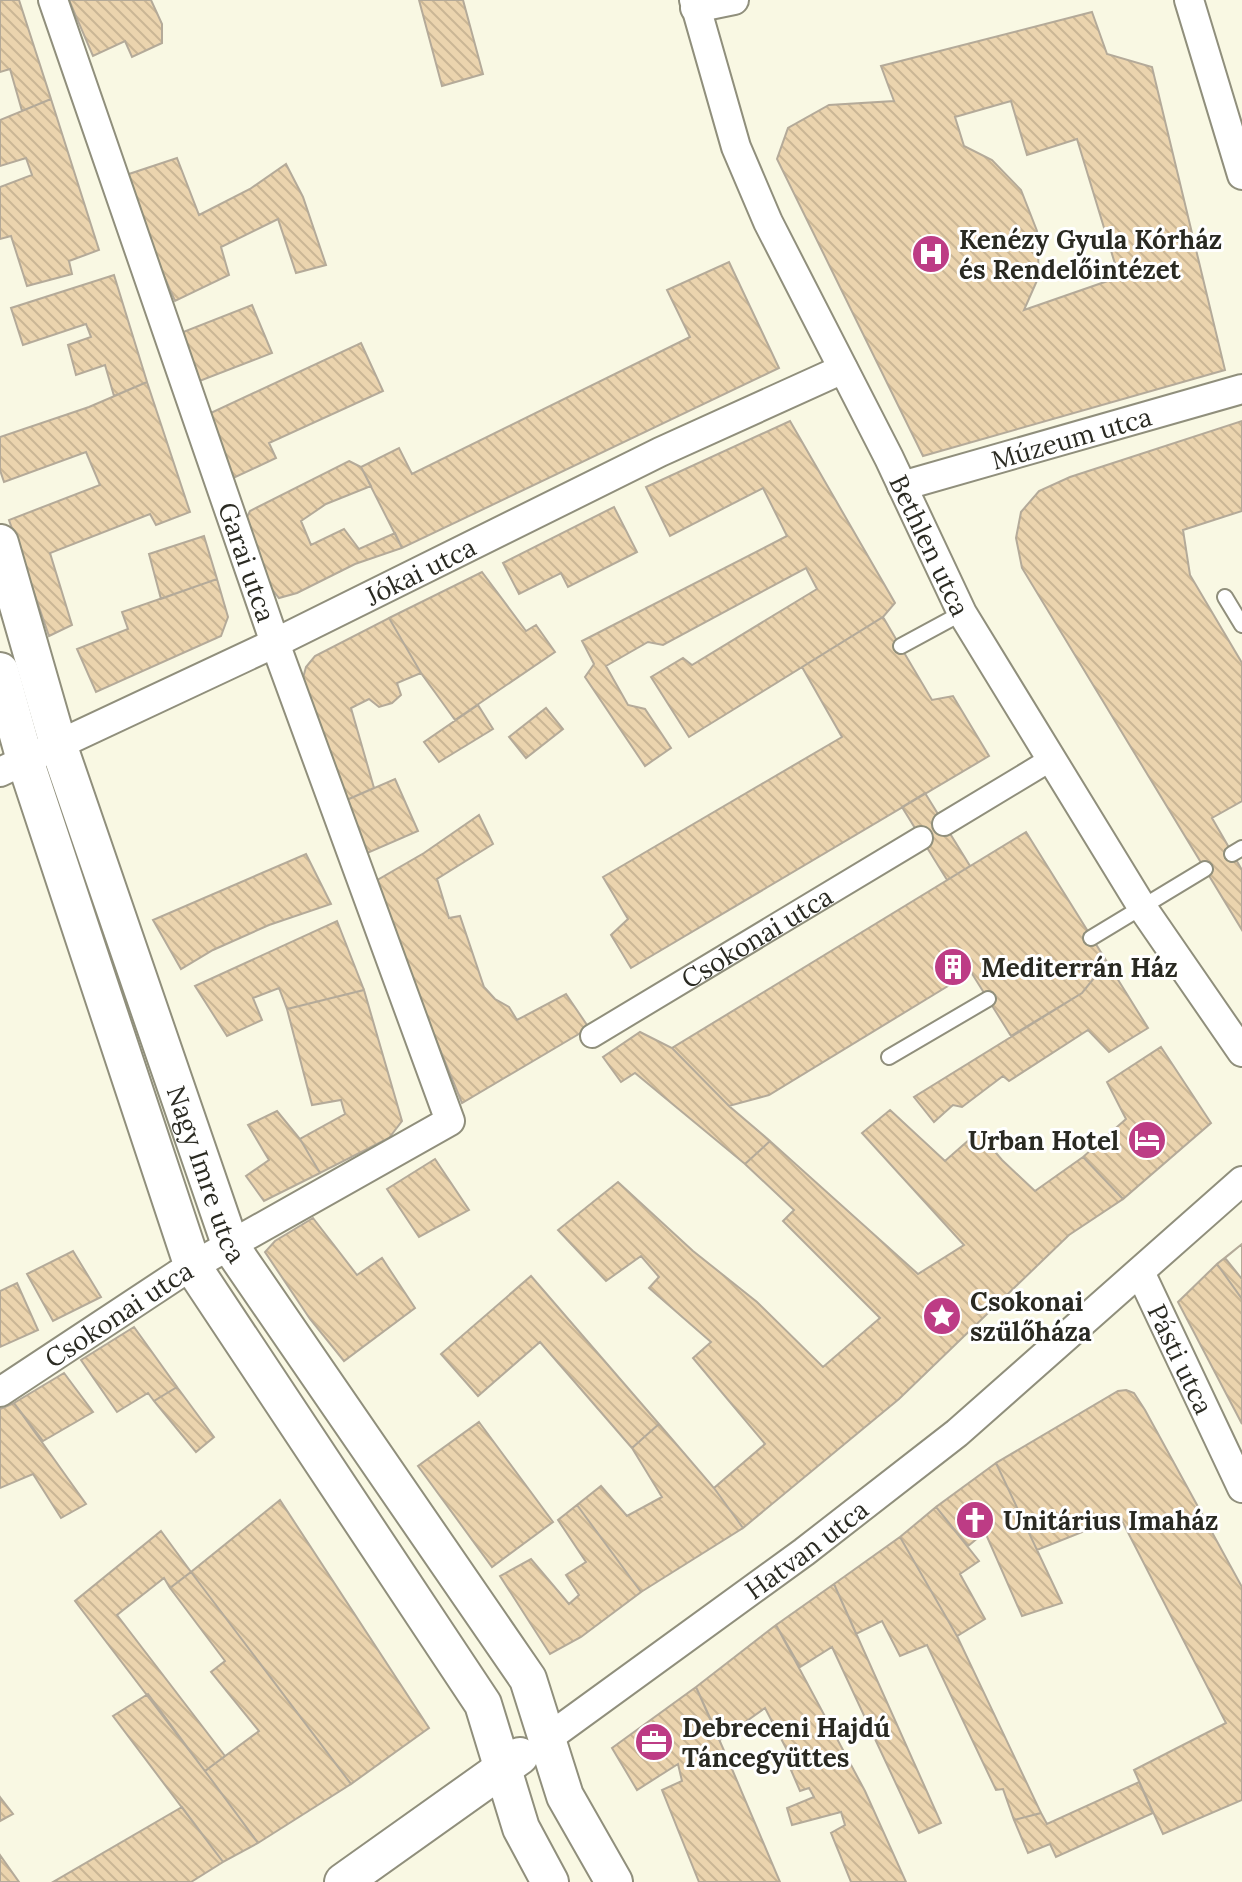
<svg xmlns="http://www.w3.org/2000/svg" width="1242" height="1882" viewBox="0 0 1242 1882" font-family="Lora,serif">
	<defs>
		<pattern id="building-back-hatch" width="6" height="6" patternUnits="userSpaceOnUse" patternTransform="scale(2)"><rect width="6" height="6" fill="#ebd4ae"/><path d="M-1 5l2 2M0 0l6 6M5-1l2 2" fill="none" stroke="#cab695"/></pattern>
	</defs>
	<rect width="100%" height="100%" fill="#f9f8e3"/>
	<path fill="url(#building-back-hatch)" stroke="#b4aa99" stroke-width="2" fill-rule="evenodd" d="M0,0H19L51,99L22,111L10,69L0,72Z
		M69,0H151L162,24V43L132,57L125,41L93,56Z
		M419,0H463L483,74L442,86Z
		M1092,12L1107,54L1152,67L1225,370L923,456L777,159L788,128L829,105L894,101L881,66ZM1011,101L1027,155L1077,139L1119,277L1024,310L1039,276L1037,231L1021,190L992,160L964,146L955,117Z
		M51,99L99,250L69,261L72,274L27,286L11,236L0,239V187L32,175L26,158L0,166V120Z
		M177,158L199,215L250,189L286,164L303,197L326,265L296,273L278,219L221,247L229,275L175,301L149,242L126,175Z
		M729,262L779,368L402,548L361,467L399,448L412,474L690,337L667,290Z
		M114,275L147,382L114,396L105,365L76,375L68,345L91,337L86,324L23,345L11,308Z
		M252,305L272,353L197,382L178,334Z
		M361,343L383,391L269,443L276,458L229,480L200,418Z
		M147,382L190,512L156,525L150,514L50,553L72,625L49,636L9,520L100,485L86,452L4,482L0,470V437L89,407Z
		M790,421L895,603L883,617L689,737L651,677L683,658L692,665L817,589L806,568L663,645L648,642L606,666L628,705L645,709L671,748L645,766L585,677L594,664L582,641L787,536L763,488L670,536L646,487Z
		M1242,421V511L1183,530L1190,575L1242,663V801L1212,818L1242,870V930L1022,568L1016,538L1021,512L1039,491L1070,477Z
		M349,461L361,467L371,486L326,504L301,521L311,545L344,529L359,549L395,533L402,548L355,564L297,593L279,598L267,583L244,523L250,511Z
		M614,507L637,552L568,587L561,573L519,594L503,563Z
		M204,536L217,579L161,599L149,554Z
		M482,572L526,631L536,625L555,652L455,720L421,673L389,618Z
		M217,579L228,617L221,636L96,692L77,649L128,629L122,612Z
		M883,617L932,700L953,696L989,756L631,968L611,935L628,919L603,877L842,737L802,667Z
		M389,618L421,673L397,683L401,695L392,703L379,707L369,699L351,708L374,788L342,802L303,678L306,667L315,656Z
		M478,705L493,729L439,762L424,742Z
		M546,708L563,729L526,758L509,737Z
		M395,779L418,831L365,854L342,802Z
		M925,793L970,866L947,880L902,807Z
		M479,815L493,844L437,879L449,918L460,916L484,987L495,999L509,1007L517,1020L566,994L589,1028L462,1103L397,945L374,882L424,853Z
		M1026,832L1107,962L1082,993L1011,1036L971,972L769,1095L729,1106L672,1048Z
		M306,854L331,904L269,925L213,950L181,969L153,920Z
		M337,921L364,990L287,1009L279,988L253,998L262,1020L227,1036L195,986Z
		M1107,962L1148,1028L1109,1052L1088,1030L1009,1081L1003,1076L962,1107L953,1105L934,1122L914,1097L1082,993Z
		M364,990L402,1121L389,1138L320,1173L300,1139L345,1114L341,1100L312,1105L287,1009Z
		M640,1032L672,1048L729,1106L770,1141L745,1164L635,1073L621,1082L603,1057Z
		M1161,1047L1211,1123L1123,1199L1083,1157L1126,1119L1107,1082Z
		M890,1110L945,1161L978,1132L1002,1160L1035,1191L1083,1157L1123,1199L1069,1235L899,1399L743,1528L714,1488L765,1444L693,1358L711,1342L649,1288L659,1277L641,1256L606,1281L558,1230L618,1182L693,1251L757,1302L823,1367L880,1318L783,1221L794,1210L745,1164L770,1141L918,1274L964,1245L862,1133Z
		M277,1111L300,1139L320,1173L264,1201L246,1176L269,1160L248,1125Z
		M435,1159L469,1210L419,1237L387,1189Z
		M313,1218L357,1275L382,1258L415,1308L344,1361L310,1319L265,1252L275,1241Z
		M1242,1244V1299L1217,1264Z
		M1242,1244V1279L1225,1258Z
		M73,1251L101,1297L53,1321L27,1274Z
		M1217,1264L1242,1299V1424L1178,1302Z
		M531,1276L659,1424L632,1448L540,1342L478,1396L441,1354Z
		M17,1283L38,1330L0,1347V1291Z
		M134,1327L177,1387L154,1401L148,1393L117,1412L81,1360Z
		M64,1373L93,1412L43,1441L14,1403Z
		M177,1387L214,1437L196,1452L154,1401Z
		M1126,1390L1134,1393L1145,1410L1242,1587V1800L1163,1834L1134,1770L1226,1723L1120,1517L1037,1550L996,1463L1118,1391Z
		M14,1403L86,1504L61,1518L33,1474L0,1488V1409Z
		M479,1422L553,1522L492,1567L418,1466Z
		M659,1424L714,1488L743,1528L641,1592L577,1505L601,1486L627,1516L662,1497L632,1448Z
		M996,1463L1062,1603L1022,1616L985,1532L968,1546L936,1507Z
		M280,1500L429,1728L351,1784L191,1572Z
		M577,1505L641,1592L581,1637L550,1654L500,1576L531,1559L569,1604L579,1595L566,1575L586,1562L558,1520Z
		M936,1507L979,1561L960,1574L985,1619L957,1636L900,1537Z
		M161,1531L191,1572L170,1588L164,1578L117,1615L225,1756L205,1771L75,1601Z
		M900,1537L957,1636L1041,1813L1014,1820L1003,1789L996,1790L927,1645L900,1656L882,1621L856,1634L834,1584Z
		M191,1572L351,1784L258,1843L205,1771L259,1731L211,1672L225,1661L170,1588Z
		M834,1584L941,1823L919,1833L832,1647L800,1667L776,1625Z
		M776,1625L865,1791L906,1882H851L831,1833L845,1825L841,1812L792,1825L787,1808L814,1797L809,1788L800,1791L791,1770L800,1767L793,1750L788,1752L765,1708L720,1740L696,1687Z
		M696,1687L729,1762L780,1882H699L662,1790L682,1781L678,1764L637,1790L612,1748Z
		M148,1694L205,1771L258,1843L223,1862L113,1716Z
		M1139,1782L1153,1813L1056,1857L1050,1844L1028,1853L1014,1820L1041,1813L1047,1824Z
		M0,1797L13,1814L0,1821Z
		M182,1807L223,1862L191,1882H53Z
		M0,1855L19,1882H0Z"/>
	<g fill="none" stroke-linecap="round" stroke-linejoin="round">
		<defs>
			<path id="service" d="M1225,597L1242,625
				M901,646L962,613
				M1232,854L1242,848
				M1091,938L1205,869
				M889,1057L988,999"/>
			<g id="pedestrian">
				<path d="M944,824L1050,760"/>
				<path id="s1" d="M592,1036L921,838"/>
			</g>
			<g id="minor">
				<path id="s2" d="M694,0L736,147L768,222L889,458L962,613L1142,907L1242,1052"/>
				<path d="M1189,0L1242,175"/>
				<path d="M695,8L734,0"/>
				<path id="s3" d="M902,486L1242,389"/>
				<path id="s4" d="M0,772L275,643L660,452L843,369"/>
				<path id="s5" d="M1140,1272L1242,1488"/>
				<path id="s6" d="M0,1392L177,1275L450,1121L275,643L53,0"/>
				<path id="s7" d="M548,1738L804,1552L957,1433L1242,1181"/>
			</g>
			<g id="tertiary">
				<path id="s8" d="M0,543L58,744L231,1247L528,1679L565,1796L614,1882"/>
				<path d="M0,671L25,760L193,1267L483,1704L521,1828L550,1882"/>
				<path d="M343,1882L520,1756"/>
			</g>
		</defs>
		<use href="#service" stroke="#908f7c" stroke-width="18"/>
		<use href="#pedestrian" stroke="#908f7c" stroke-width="26"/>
		<use href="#minor" stroke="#908f7c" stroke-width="32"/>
		<use href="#tertiary" stroke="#908f7c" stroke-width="40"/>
		<use href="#service" stroke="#fff" stroke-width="14"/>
		<use href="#pedestrian" stroke="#fff" stroke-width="22"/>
		<use href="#minor" stroke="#fff" stroke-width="28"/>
		<use href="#tertiary" stroke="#fff" stroke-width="36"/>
	</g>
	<defs>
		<symbol id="hospital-disc" viewBox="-11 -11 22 22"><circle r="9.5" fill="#bd3c85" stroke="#fff"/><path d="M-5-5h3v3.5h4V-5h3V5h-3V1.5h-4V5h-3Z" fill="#fff"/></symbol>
		<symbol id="building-disc" viewBox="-11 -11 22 22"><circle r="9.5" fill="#bd3c85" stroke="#fff"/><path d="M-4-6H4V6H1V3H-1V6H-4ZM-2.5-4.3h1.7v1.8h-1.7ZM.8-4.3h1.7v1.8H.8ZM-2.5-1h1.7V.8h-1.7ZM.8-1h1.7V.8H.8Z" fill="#fff"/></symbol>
		<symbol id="hotel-disc" viewBox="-11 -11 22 22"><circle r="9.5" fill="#bd3c85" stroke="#fff"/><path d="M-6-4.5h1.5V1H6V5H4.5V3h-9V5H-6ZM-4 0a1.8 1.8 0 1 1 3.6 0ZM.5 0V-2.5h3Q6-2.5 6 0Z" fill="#fff"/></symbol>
		<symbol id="sight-disc" viewBox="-11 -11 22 22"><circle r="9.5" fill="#bd3c85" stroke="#fff"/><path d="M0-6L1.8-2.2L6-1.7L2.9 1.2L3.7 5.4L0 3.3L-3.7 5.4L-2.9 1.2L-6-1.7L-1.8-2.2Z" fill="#fff"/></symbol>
		<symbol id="church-disc" viewBox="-11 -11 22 22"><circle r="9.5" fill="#bd3c85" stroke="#fff"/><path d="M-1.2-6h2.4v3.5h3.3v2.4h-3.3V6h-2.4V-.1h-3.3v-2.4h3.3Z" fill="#fff"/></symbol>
		<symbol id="office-disc" viewBox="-11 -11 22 22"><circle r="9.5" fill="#bd3c85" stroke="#fff"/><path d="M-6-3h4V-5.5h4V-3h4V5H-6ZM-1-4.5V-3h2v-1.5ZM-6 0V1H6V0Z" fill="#fff"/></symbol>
	</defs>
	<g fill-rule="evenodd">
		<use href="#hospital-disc" x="909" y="232" width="44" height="44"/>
		<use href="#building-disc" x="931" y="945" width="44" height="44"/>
		<use href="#hotel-disc" x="1125" y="1118" width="44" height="44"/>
		<use href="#sight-disc" x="920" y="1294" width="44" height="44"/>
		<use href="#church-disc" x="953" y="1498" width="44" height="44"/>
		<use href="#office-disc" x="632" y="1720" width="44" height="44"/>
	</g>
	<g text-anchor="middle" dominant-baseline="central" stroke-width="6" stroke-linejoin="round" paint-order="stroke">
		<g font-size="26" font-weight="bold" fill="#2a2a22" stroke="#fff" text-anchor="start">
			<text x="959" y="239">Kenézy Gyula Kórház<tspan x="959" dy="30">és Rendelőintézet</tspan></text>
			<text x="981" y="967">Mediterrán Ház</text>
			<text x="1119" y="1140" text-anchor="end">Urban Hotel</text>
			<text x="970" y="1301">Csokonai<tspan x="970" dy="30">szülőháza</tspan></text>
			<text x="1003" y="1520">Unitárius Imaház</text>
			<text x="682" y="1727">Debreceni Hajdú<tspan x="682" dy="30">Táncegyüttes</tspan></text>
		</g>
		<g font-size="26" fill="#2a2a22" stroke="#fff">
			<text stroke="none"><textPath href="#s3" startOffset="176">Múzeum utca</textPath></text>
			<text stroke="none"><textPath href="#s2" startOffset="596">Bethlen utca</textPath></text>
			<text transform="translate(247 562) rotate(71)">Garai utca</text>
			<text stroke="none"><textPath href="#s4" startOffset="466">Jókai utca</textPath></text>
			<text stroke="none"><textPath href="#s1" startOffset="192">Csokonai utca</textPath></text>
			<text stroke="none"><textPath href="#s8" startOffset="664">Nagy Imre utca</textPath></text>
			<text stroke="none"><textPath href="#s6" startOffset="142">Csokonai utca</textPath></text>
			<text stroke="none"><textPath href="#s5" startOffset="96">Pásti utca</textPath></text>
			<text stroke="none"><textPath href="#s7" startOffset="320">Hatvan utca</textPath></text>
		</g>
	</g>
</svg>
